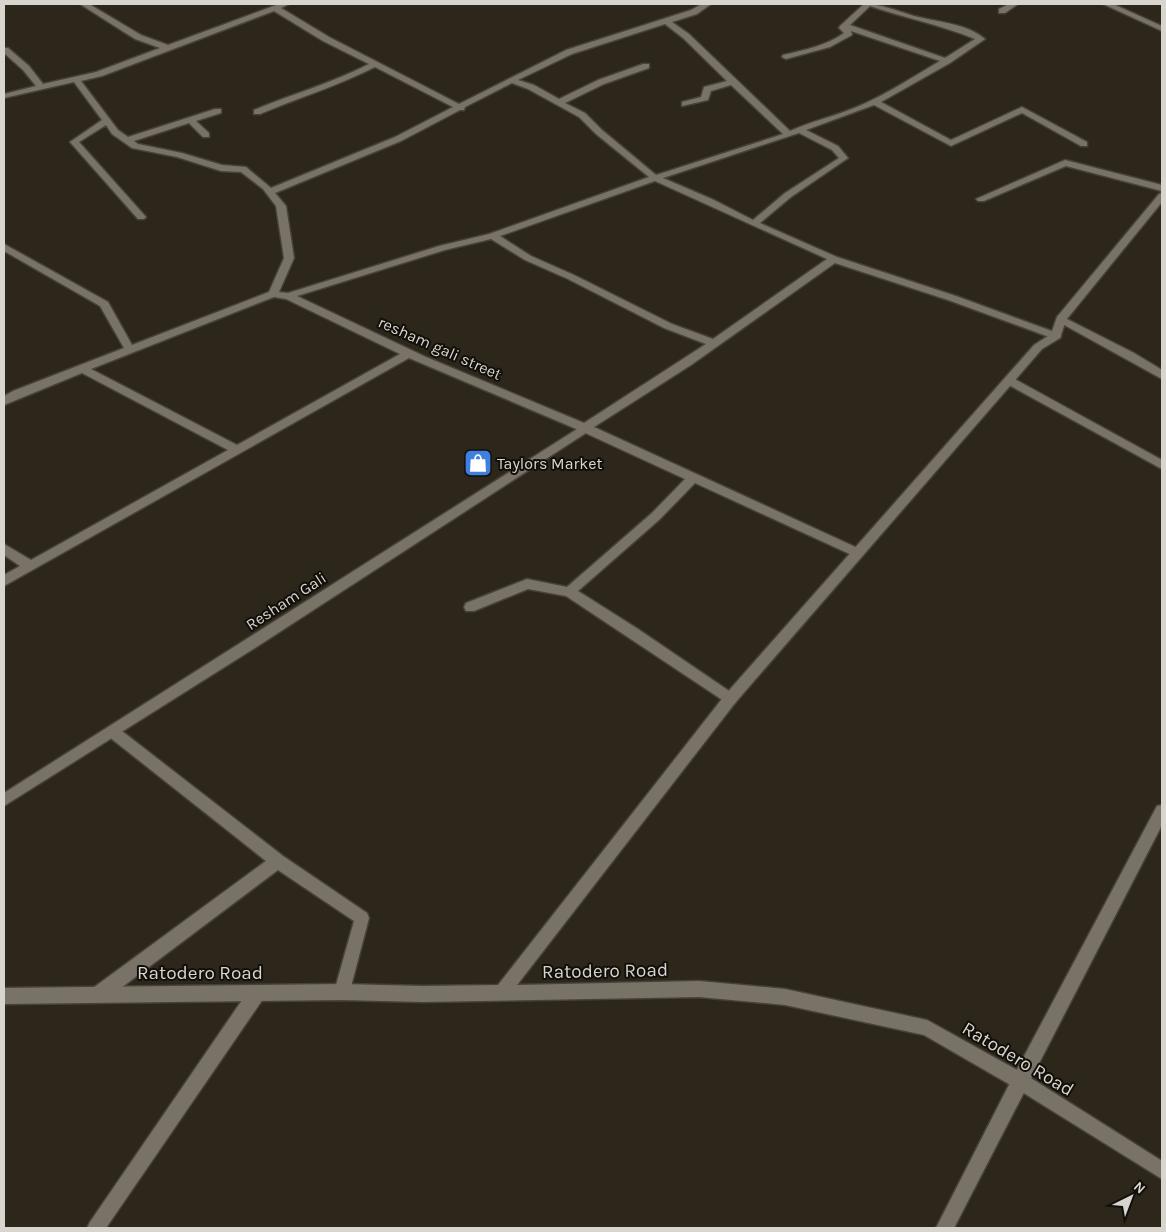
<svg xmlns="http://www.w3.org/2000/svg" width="1166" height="1232" viewBox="0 0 1166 1232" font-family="Karla,sans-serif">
	<rect width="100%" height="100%" fill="#2c261b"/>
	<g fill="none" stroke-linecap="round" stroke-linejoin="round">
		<defs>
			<path id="pedestrian" d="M585,424L589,425L590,428L589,431L258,646L4,806V793Z"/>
			<path id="minor" d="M80,4H89L141,35L168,45L279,4H289L281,8L329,37L459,104L566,50L691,10L702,4H711L697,14L672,22L689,34L790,131C812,121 836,116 859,106C887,94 913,77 940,61L851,31L852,35L830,47L786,59L782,57L783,55C804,50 826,46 844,33L839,28L840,26L864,4C882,4 897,11 914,16C937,22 966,23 985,39L950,63L881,102L951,140L1022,107L1087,142V146H1081L1022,113L951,146L874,105L806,130L838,146L848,158L791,197L760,223L837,257L956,296L1060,334L1061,336L1060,338H1052L948,300L835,263L691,365L594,427L862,550L864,553L862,556H854L695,483L660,519L578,591L638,629L735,695L737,699L735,703L730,705L566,596L528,589L474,611H466L464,607L466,603L527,579L567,587L652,513L685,479L581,431L409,358L4,586V575L20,566L4,555V544L31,560L228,450L82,373L4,405V396L13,391L124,348L100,306L4,251V244L108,302L132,345L269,292L284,258L276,206L263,189L241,172L221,171L177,157L132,148L112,134L106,125L79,142L146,217L144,219H138L70,142L102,120L74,82L4,98V94L36,86L23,70L4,53V48H8L29,66L43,84L96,72L160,48L135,39ZM870,6C905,18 941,25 975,39L945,58L850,25ZM274,11L323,41L369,64C332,83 292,94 254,110V114H260C298,98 338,86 375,67L453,107L395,137L271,188L246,167L222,165L182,153L138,144L134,141L189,123L203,137H209V133L196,121L221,113V109H215L128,137L118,130L81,81L102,76ZM665,24L683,38L727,81L704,87L701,97L682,102V106L708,100L711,91L731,85L783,134L656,175L602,130L585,113L565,103L604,84L649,68V64H643L598,80L559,99L534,85L518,80L572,54ZM512,83L528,89L579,117L596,134L649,177L489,234L439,246L288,293L279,292L294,258L286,206L275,193L401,141L460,110H464L465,107ZM799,133L832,150L839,158L785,193L753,220L714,200L663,178ZM655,181L827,259L713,339L672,324L574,275L531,256L500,236ZM491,239L525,260L568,279L664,328L706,344L584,423L426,357L297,296L445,250ZM274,297L286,299L400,354L237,445L91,369Z
				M1009,4H1018L1005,13H999V9Z
				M1065,160L1162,185V191L1066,166L984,201H978L976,199Z
				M1061,316L1134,353L1162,370V379L1057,321V317Z
				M1009,376L1162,460V469L1005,383L1004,380Z
				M113,726L118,728L283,856L367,913L369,918L348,998L342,1000L336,998L334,992L354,921L278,870L105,1000L99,1002L93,1000L91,994L93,988L266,861L108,736L106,732L108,728Z
				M1162,805V825L954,1228H936L1014,1075L1157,806Z
				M257,985L263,987L265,993L263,999L106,1228H87L90,1222L251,987Z"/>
			<path id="secondary" d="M1103,4H1113L1162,26V31Z
				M1162,193V202L1066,320L1060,338L1042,349L735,703L517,985L699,981L785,989L927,1020L1026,1075L1162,1161V1179L1014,1087L924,1035L785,1005L699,997L423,1002L342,1000L4,1004V988L342,984L423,986L498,985L725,695L1034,345L1051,334L1057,317L1159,194Z"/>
		</defs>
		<use href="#pedestrian" stroke="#474239" stroke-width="3"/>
		<use href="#minor" stroke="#474239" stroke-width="3"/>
		<use href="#secondary" stroke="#474239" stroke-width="3"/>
		<use href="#pedestrian" fill="#797266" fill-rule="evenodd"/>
		<use href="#minor" fill="#797266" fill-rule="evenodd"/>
		<use href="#secondary" fill="#797266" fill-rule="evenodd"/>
	</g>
	<defs>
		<symbol id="shop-square" viewBox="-11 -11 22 22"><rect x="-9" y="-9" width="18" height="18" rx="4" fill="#3f7fe0" stroke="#120f0b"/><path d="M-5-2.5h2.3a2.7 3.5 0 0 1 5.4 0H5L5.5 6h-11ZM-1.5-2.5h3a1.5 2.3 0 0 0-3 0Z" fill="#fff"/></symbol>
	</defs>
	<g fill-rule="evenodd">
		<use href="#shop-square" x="462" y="447" width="32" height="32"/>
	</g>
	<g text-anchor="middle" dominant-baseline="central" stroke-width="4" stroke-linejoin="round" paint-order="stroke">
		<g font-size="16" fill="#d8d5ce" stroke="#120f0b">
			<text transform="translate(440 348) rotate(24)">resham gali street</text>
			<text transform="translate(286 601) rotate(-33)">Resham Gali</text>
		</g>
		<g font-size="16" fill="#d8d5ce" stroke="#120f0b" text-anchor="start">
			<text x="497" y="463">Taylors Market</text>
		</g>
		<g font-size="19" fill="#d8d5ce" stroke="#120f0b">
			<text transform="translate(605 971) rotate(-1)">Ratodero Road</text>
			<text x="200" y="973">Ratodero Road</text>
			<text transform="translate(1018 1059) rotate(31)">Ratodero Road</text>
		</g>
	</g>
	<rect width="1166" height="1232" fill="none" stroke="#d8d5ce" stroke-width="10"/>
	<g transform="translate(1131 1197) rotate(42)" stroke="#120f0b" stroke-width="4" paint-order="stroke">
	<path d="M0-4L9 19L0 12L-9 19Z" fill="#d8d5ce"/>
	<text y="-8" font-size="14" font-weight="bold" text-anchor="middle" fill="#d8d5ce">N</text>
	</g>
</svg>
